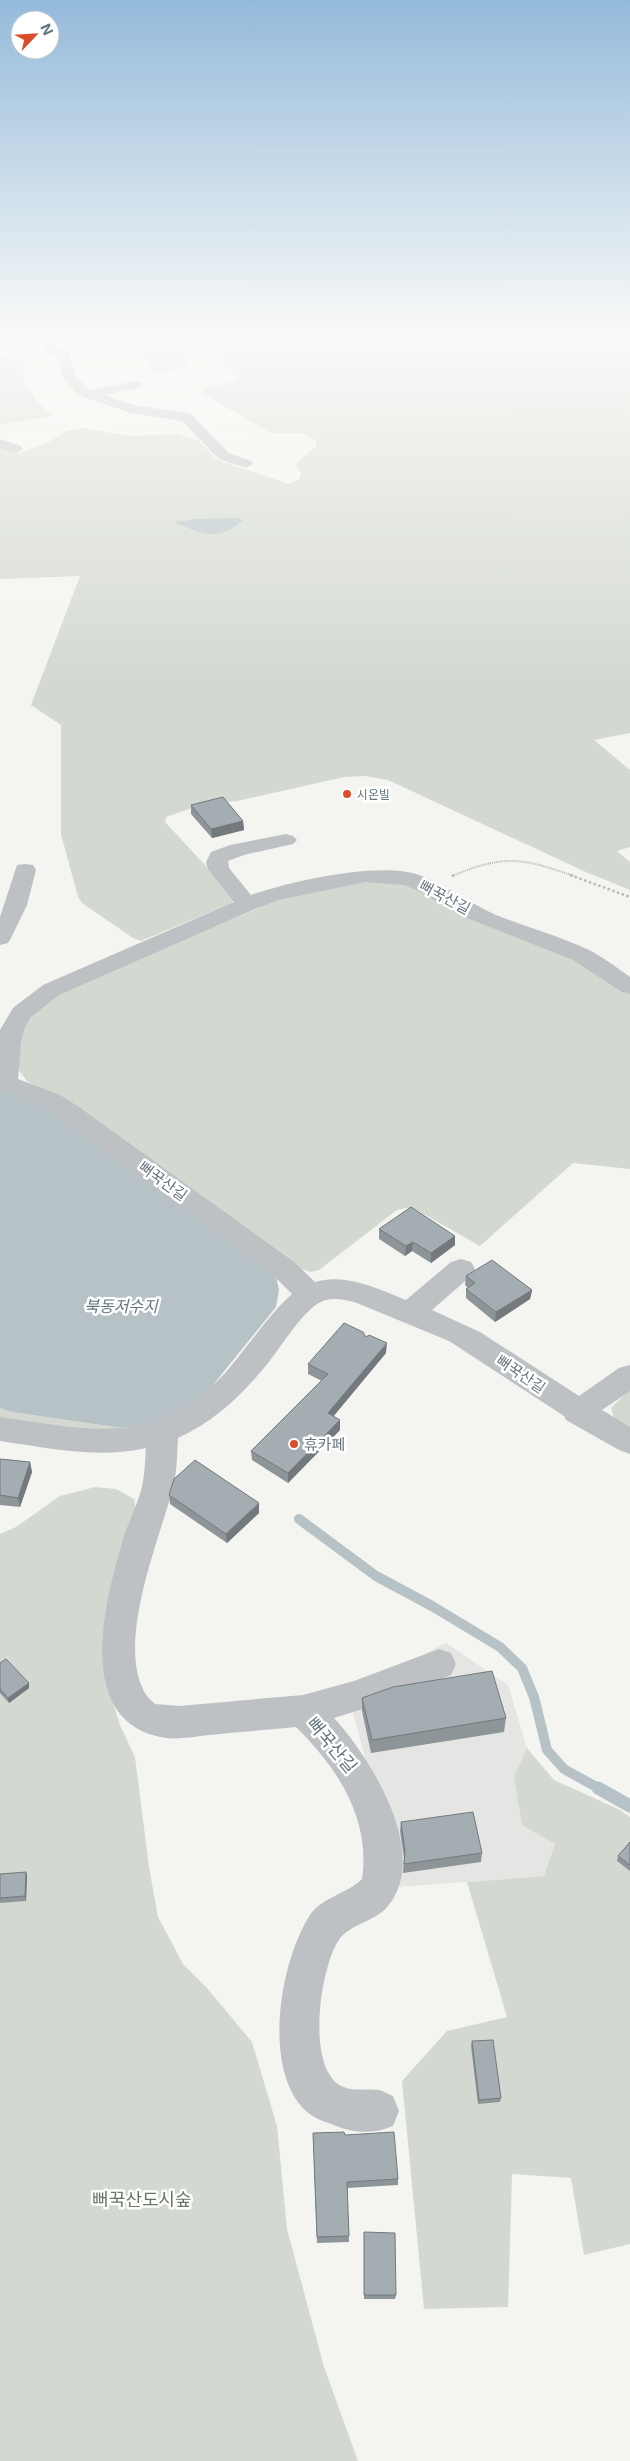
<svg xmlns="http://www.w3.org/2000/svg" width="630" height="2461" viewBox="0 0 630 2461" font-family="Inter,'Noto Sans KR',sans-serif">
	<rect width="100%" height="100%" fill="#f4f4f0"/>
	<path fill="#e5e6e4" d="M446,1643L508,1685L527,1748L514,1776L555,1844L544,1876L399,1887L348,1694Z"/>
	<path fill="#d3d9d0" d="M60,337H130C140,342 156,337 169,337L163,346L180,352L190,366L156,374L139,350L107,351L102,340C90,343 66,355 58,345Z
		M205,337H630V733L594,740L630,770V847L617,851L630,862V890L586,872L388,780L365,776L344,777L237,801L204,804L166,817L165,822L232,894L234,899L232,903L141,941L133,938L82,903L78,897L61,834V725L31,705L80,576L0,579V446L19,453L47,443L66,431L82,428L129,436L177,434L198,440L216,459L223,462L289,484L300,479L301,473L296,464L316,446V440L301,433H271L200,392L207,388L237,381C233,368 218,363 216,349L224,339Z
		M0,358L23,360V380L37,402L53,416L0,425Z
		M365,881L405,884L572,956L630,992V1169L573,1163L480,1246L415,1209L407,1208L397,1210L319,1270L311,1272L301,1269L27,1081L16,1067L15,1055L26,1023L43,1003L89,978L283,898Z
		M630,1389V1430L614,1418L611,1408Z
		M0,1408L12,1412L115,1427H137L123,1432L0,1424Z
		M95,1487L116,1489L134,1499L137,1514L108,1687L120,1725L135,1757L149,1867L158,1917L183,1964L207,1988L252,2042L277,2126L287,2229L324,2367L358,2461H0V1534L16,1527L60,1496Z
		M527,1748L554,1780L618,1809L630,1817V2244L584,2255L571,2178L512,2174L508,2307L424,2309L402,2081L447,2031L507,2017L467,1882L544,1876L555,1844L522,1825L514,1776Z"/>
	<path fill="#b6c2c6" d="M236,518L243,520C218,543 202,534 174,522L196,519Z
		M0,1090L49,1108L276,1276L279,1290L276,1307L209,1390L186,1411L137,1427H115L12,1412L0,1408Z"/>
	<g fill="none" stroke-linecap="round" stroke-linejoin="round">
		<path stroke="#b6c2c6" stroke-width="10" d="M299,1519L376,1576L432,1606L500,1647L522,1668L534,1697L547,1750L564,1769L600,1789"/>
		<path stroke="#b6c2c6" stroke-width="13" d="M598,1788L630,1806"/>
		<path stroke="#b7babc" stroke-width="2" stroke-dasharray="1 1" stroke-linecap="butt" d="M125,337L142,342L155,337
			M452,876C505,854 522,858 574,876"/>
		<path stroke="#b7babc" stroke-width="2.5" stroke-dasharray="2.5 2.5" stroke-linecap="butt" d="M570,875L630,897
			M452,876L454,875"/>
		<path fill="#bdc1c4" fill-rule="evenodd" d="M0,337H14L0,346Z
			M46,337H58L56,347L68,352L76,377L91,390L135,381L140,382L142,385L140,388L105,395L133,405L191,414L229,453L251,461L253,464L246,468L219,459L182,421L131,413L83,397L75,392L63,378L57,357L43,349Z
			M0,439L21,446L23,449L16,453L0,448Z
			M286,834L293,836L297,840L293,844L244,855L228,861L229,868L251,895C292,881 379,861 419,875C446,885 469,903 496,915C526,927 559,936 589,950C603,957 617,968 630,977V994L622,992L573,960L457,914L421,892L404,885L365,882L279,900L255,909L59,995L31,1017L25,1027L21,1042L18,1079L60,1095L79,1107L294,1262L315,1282C346,1273 378,1289 406,1300L451,1262L461,1259L471,1262L475,1269L471,1276L432,1310L480,1332L579,1396L619,1368L630,1365V1391L602,1410L630,1427V1454L619,1450L566,1420L564,1416L449,1341L357,1303C347,1300 333,1297 323,1301C304,1308 281,1347 268,1363C242,1395 215,1421 178,1438C177,1454 177,1473 173,1488C159,1540 118,1638 143,1689C145,1695 150,1699 155,1704L179,1706L303,1695L354,1681L439,1649L451,1653L456,1664L451,1675L369,1707L334,1718C370,1757 431,1854 388,1906C374,1923 348,1923 337,1943C320,1972 306,2067 341,2086C353,2092 367,2088 379,2090C383,2091 388,2094 393,2096L399,2111L393,2126C372,2135 352,2133 331,2124C323,2121 314,2118 307,2112C261,2071 280,1961 310,1915C322,1897 347,1894 362,1879C371,1819 337,1767 296,1727C267,1730 238,1732 209,1735C192,1737 172,1741 156,1736C75,1715 105,1601 122,1543C127,1524 138,1505 142,1486C145,1474 145,1460 146,1448C98,1459 48,1448 0,1441V1417C91,1430 156,1448 226,1372C247,1348 269,1314 292,1294L274,1276L61,1119L42,1107L0,1090V1030L13,1008L43,985L234,902L208,869L206,862L211,852L230,845Z
			M25,864L33,865L36,870L27,905L11,938L8,943L0,945V917L17,865Z"/>
	</g>
	<path fill="#8d9598" d="M191,805L243,821L244,830L212,838L191,814Z
		M379,1229L455,1236V1245L431,1263L412,1251L405,1256L379,1239Z
		M466,1276L532,1290L530,1299L495,1322L466,1298V1289L468,1288L465,1285Z
		M366,1337L386,1353L333,1416L340,1420V1430L288,1483L252,1460L251,1451L322,1381L308,1374V1364Z
		M0,1459L30,1462L32,1472L20,1507L0,1505Z
		M169,1495L259,1513L227,1543L170,1504Z
		M0,1663L29,1683V1688L9,1703L0,1693Z
		M362,1698L506,1718L504,1732L371,1753L362,1711Z
		M401,1822L482,1853L481,1862L403,1873L404,1858L400,1831Z
		M630,1842V1871L617,1861L618,1856Z
		M26,1872L27,1876L26,1901L0,1903V1874Z
		M472,2041L501,2098L500,2102L478,2104L471,2046Z
		M313,2133L398,2179V2185L347,2188L349,2242L317,2243Z
		M364,2232L396,2295L395,2299H364Z"/>
	<path fill="#73797c" d="M243,821L244,830L212,838L211,829Z
		M455,1236V1245L431,1263V1253Z
		M413,1242L412,1251L405,1256L406,1246Z
		M532,1290L530,1299L495,1322L496,1312Z
		M387,1343L386,1353L328,1423V1413Z
		M340,1420V1430L288,1483V1473Z
		M30,1462L32,1472L20,1507L18,1498Z
		M259,1503V1513L227,1543L226,1534Z
		M29,1683V1688L9,1703L8,1698Z
		M26,1872L27,1876L26,1901L25,1896Z"/>
	<path fill="#a4adb1" stroke="#73797c" d="M223,797L243,821L211,829L191,805Z
		M411,1207L455,1236L431,1253L413,1242L406,1246L379,1229Z
		M492,1260L532,1290L496,1312L466,1289L475,1283L466,1276Z
		M344,1323L363,1332L366,1337L369,1335L387,1343L328,1413L340,1420L288,1473L251,1451L328,1374L308,1364Z
		M0,1459L30,1462L18,1498L0,1495Z
		M195,1460L259,1503L226,1534L169,1495L174,1479Z
		M6,1659L29,1683L8,1698L0,1689V1663Z
		M492,1671L506,1718L372,1740L362,1698L393,1687Z
		M473,1812L482,1853L404,1864L405,1851L401,1822Z
		M630,1842V1865L618,1856Z
		M26,1872L25,1896L0,1898V1874Z
		M493,2040L501,2098L479,2100L472,2041Z
		M344,2132L345,2135L394,2132L398,2179L347,2182L349,2236L317,2237L313,2133Z
		M364,2232L395,2233L396,2295H364Z"/>
	<linearGradient id="sky" x2="0" y2="1"><stop stop-color="#94bada"/><stop offset="0.49" stop-color="#fafaf8"/><stop offset="1" stop-color="#fafaf8" stop-opacity="0"/></linearGradient>
	<rect width="630" height="682" fill="url(#sky)"/>
	<g fill="#db4d2a" stroke="#fff" stroke-width="2">
		<circle cx="347" cy="794" r="5"/>
		<circle cx="294" cy="1444" r="5"/>
	</g>
	<g text-anchor="middle" dominant-baseline="central" stroke-width="5" stroke-linejoin="round" paint-order="stroke">
		<g font-size="12" fill="#647580" stroke="#fff" text-anchor="start">
			<text x="357" y="794">시온빌</text>
		</g>
		<g font-size="15" fill="#647580" stroke="#fff">
			<text transform="translate(445 897) rotate(28)">뻐꾹산길</text>
			<text transform="translate(163 1181) rotate(36)">뻐꾹산길</text>
			<text transform="translate(521 1374) rotate(34)">뻐꾹산길</text>
		</g>
		<g font-size="15" fill="#647580" stroke="#fff" text-anchor="start">
			<text x="304" y="1444">휴카페</text>
		</g>
		<g font-size="16" font-style="italic" fill="#60777e" stroke="#fff">
			<text x="121" y="1306">북동저수지</text>
		</g>
		<g font-size="18" fill="#647580" stroke="#fff">
			<text transform="translate(332 1745) rotate(50)">뻐꾹산길</text>
		</g>
		<g font-size="18" fill="#687863" stroke="#fff">
			<text x="142" y="2199">뻐꾹산도시숲</text>
		</g>
	</g>
	<g transform="translate(35 35) rotate(65)"><circle r="24" fill="#ffffff" stroke="#c1c8cc"/>
	<path d="M0-4L9 19L0 12L-9 19Z" fill="#db4d2a"/>
	<text y="-8" font-size="14" font-weight="bold" text-anchor="middle" fill="#647580">N</text>
	</g>
</svg>
